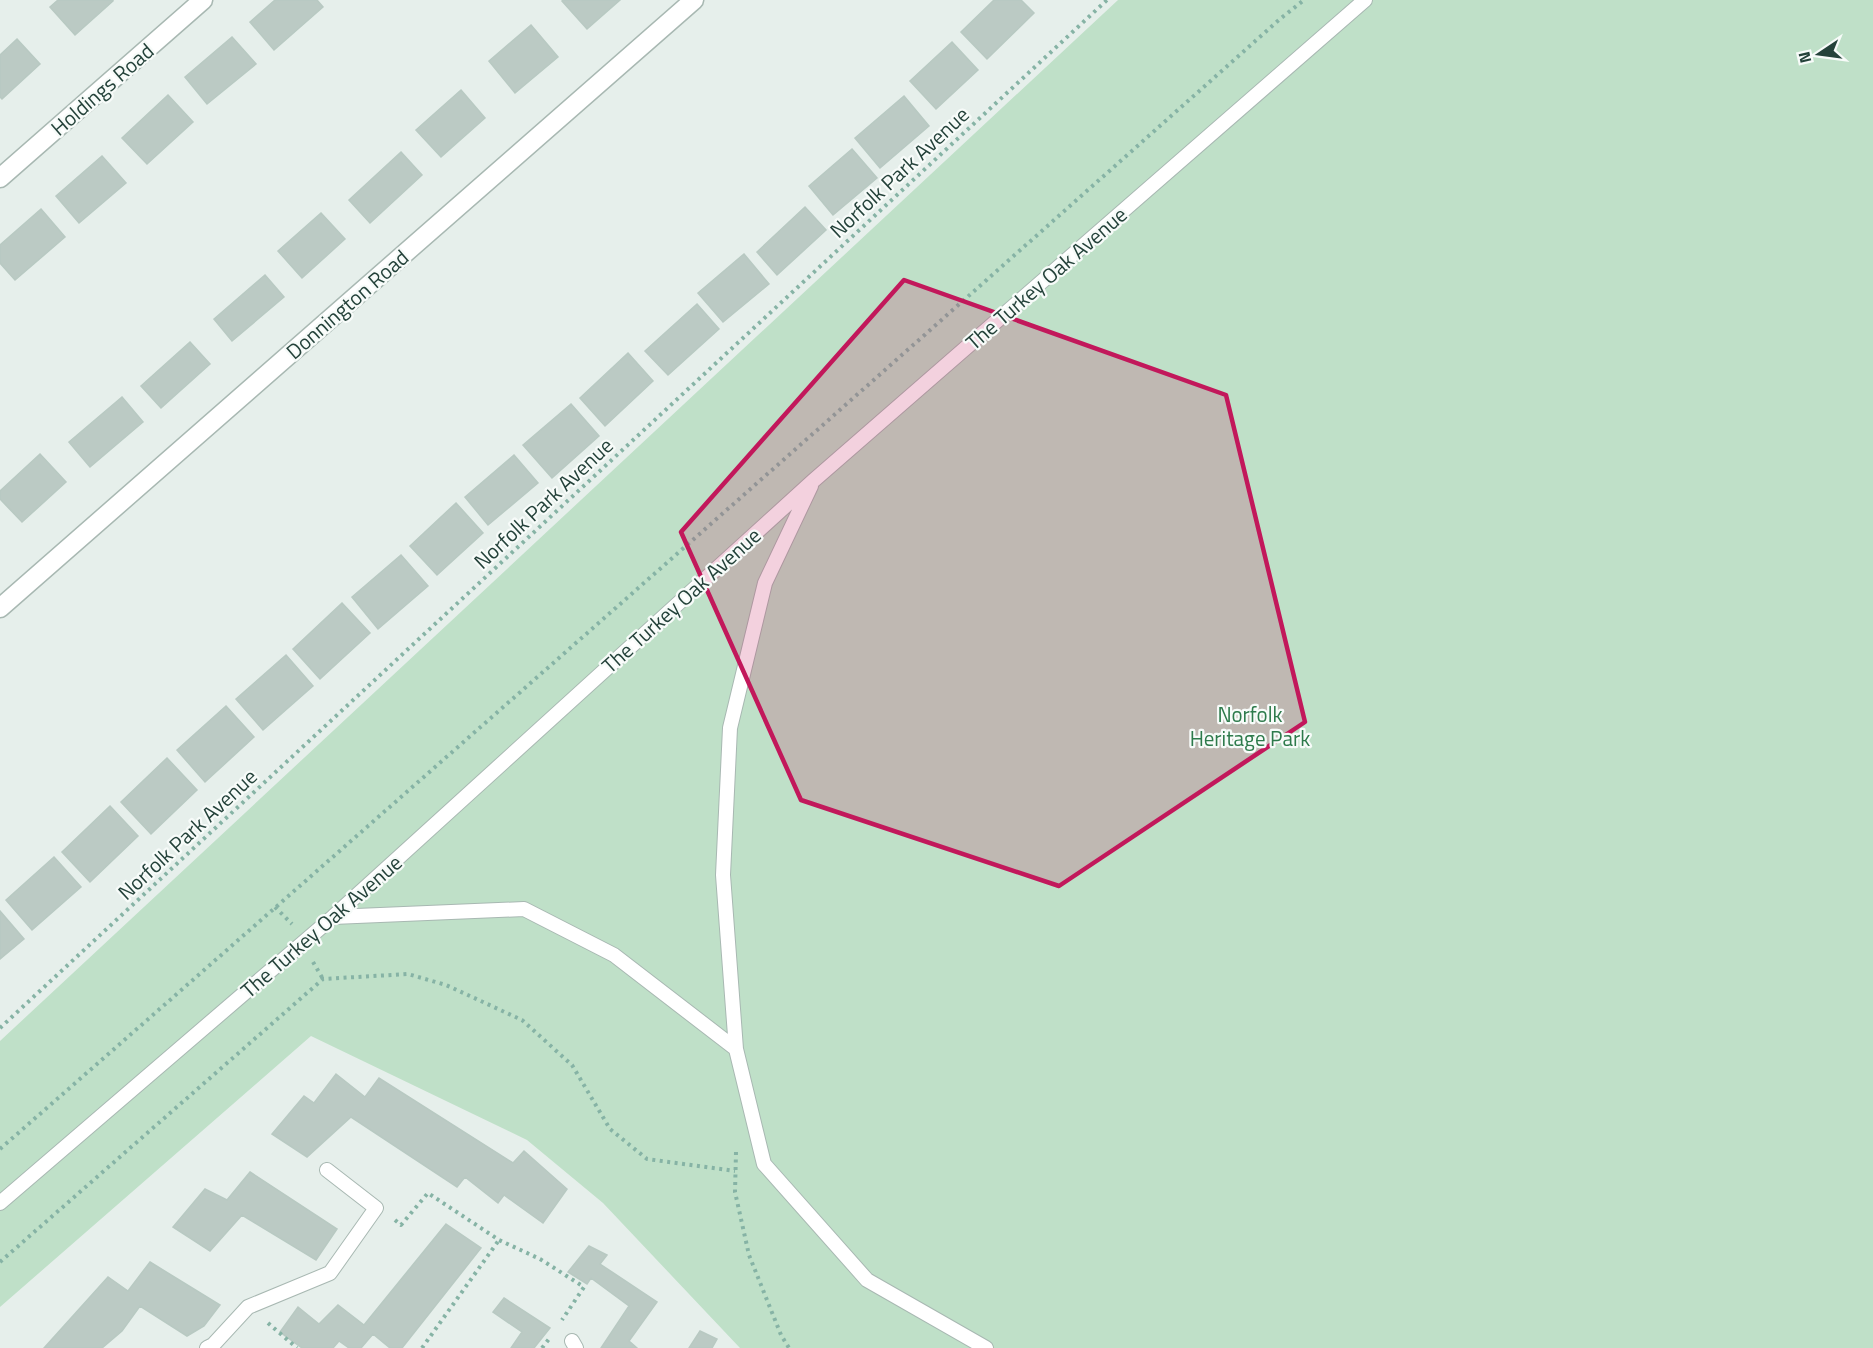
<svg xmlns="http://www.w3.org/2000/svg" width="1873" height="1348" viewBox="0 0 1873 1348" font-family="'Titillium Web',sans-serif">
	<rect width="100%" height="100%" fill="#e6efeb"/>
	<path fill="#bfe0c8" d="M1118,0H1873V1348H740L603,1203L527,1140L311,1036L0,1307V1041Z"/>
	<path fill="#bbcac4" stroke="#b8c9c2" stroke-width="1.5" d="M58,0H113V1L75,35L50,7Z
		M275,0H317L323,7L274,50L250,22Z
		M563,0H620L587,29L562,1Z
		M994,0H1021L1034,13L987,59L961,32Z
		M531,25L558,57L515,93L489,61Z
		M232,37L256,64L207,104L185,77Z
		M17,39L40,64L2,99L0,97V55Z
		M952,42L978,70L936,109L910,81Z
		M461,90L485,118L441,157L416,130Z
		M168,95L193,122L147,164L122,138Z
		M904,96L929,126L880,168L855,138Z
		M852,149L877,178L833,215L809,186Z
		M401,152L422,175L370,223L349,200Z
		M102,156L126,183L79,223L56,196Z
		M805,207L826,230L777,275L757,252Z
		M41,209L65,237L15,280L0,263V245Z
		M321,213L345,239L302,278L278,251Z
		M744,254L769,284L723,322L698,293Z
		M265,275L284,297L232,341L214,319Z
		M697,304L719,329L668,375L645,351Z
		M190,342L210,364L161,408L141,386Z
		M628,353L653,381L605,426L580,398Z
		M122,397L143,422L90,467L69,442Z
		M571,404L599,436L552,478L523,445Z
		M40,454L66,482L22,522L0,499V491Z
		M514,455L538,483L488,525L465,497Z
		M456,503L483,533L437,575L410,546Z
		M401,555L428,586L378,629L352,597Z
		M342,603L370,633L320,679L293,649Z
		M286,655L313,686L263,730L236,699Z
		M226,706L254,737L205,782L177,750Z
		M167,758L197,790L151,834L121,802Z
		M110,806L138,836L90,882L62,852Z
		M54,857L81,887L32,930L6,900Z
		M0,911L24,939L0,959Z
		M336,1074L365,1097L379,1078L513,1163L524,1151L567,1189L543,1223L504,1195L498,1203L465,1177L457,1187L351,1117L307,1157L272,1134L304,1096L314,1103Z
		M250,1172L337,1229L316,1260L242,1215L210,1251L173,1227L205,1189L227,1200Z
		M446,1224L481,1248L402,1348H390L373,1334L361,1348H349L339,1341L333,1348H302L280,1332L298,1307L319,1324L338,1305L364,1325Z
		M589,1246L607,1255L600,1264L657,1302L629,1341L637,1348H601L629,1306L591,1278L587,1284L568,1272Z
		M150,1262L220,1305L204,1326L187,1336L140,1306L122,1331L102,1348H44L108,1277L128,1291Z
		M504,1298L550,1328L534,1348H511L522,1332L493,1312Z
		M700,1331L717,1339L712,1348H689Z"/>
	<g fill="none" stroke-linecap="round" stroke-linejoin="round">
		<defs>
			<path id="lane" d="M811,486L765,583L730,728L723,875L736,1049L764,1164L867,1280L986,1348
				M333,917L524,909L614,955L736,1049
				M0,1203L333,917L813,481L1365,0
				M572,1341L576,1348
				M207,1348L213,1345L248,1307L330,1273L376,1208L327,1170"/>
			<path id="street" d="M0,178L203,0
				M0,608L694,0"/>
		</defs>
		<use href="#lane" stroke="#a8b8b2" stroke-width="16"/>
		<use href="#street" stroke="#a8b8b2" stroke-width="21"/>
		<path stroke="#86b3a5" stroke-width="4" stroke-dasharray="3 4.5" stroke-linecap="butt" d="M275,907L292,924
			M313,962L323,979
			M0,1028L1107,0
			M0,1149C428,774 855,398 1280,19L1304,0
			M736,1152L735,1192L749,1255L781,1335L789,1348
			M395,1220L401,1225L428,1193L499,1240L540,1259L584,1287L562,1320
			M0,1262L323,979L408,974L446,985L522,1020L572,1065L610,1129L647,1159L735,1171
			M268,1323L297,1348
			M422,1348L499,1240
			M542,1348L549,1339"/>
		<use href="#lane" stroke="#fff" stroke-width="14"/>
		<use href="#street" stroke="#fff" stroke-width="18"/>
	</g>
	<path fill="#c2185b" fill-opacity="0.2" stroke="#c2185b" stroke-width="4.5" stroke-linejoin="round" d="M904,280L1226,395L1305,722L1059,886L801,800L681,532Z"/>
	<g text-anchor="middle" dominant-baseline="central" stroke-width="4.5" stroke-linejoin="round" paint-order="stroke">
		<g font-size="21" fill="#24423a" stroke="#f7fbf9">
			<text transform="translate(102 89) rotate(-41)">Holdings Road</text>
			<text transform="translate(899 172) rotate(-43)">Norfolk Park Avenue</text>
			<text transform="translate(1046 278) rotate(-41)">The Turkey Oak Avenue</text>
			<text transform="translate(347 304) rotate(-41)">Donnington Road</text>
			<text transform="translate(543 503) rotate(-43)">Norfolk Park Avenue</text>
			<text transform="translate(681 600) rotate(-42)">The Turkey Oak Avenue</text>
			<text transform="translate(187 834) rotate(-43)">Norfolk Park Avenue</text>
			<text transform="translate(321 926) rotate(-41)">The Turkey Oak Avenue</text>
		</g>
		<g font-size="21" fill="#2d7a4b" stroke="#f7fbf9">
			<text x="1250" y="714">Norfolk<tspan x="1250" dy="24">Heritage Park</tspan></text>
		</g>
	</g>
	<g transform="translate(1819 54) rotate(257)" stroke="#f7fbf9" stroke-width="4.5" paint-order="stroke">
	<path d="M0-4.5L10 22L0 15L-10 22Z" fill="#24423a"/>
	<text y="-9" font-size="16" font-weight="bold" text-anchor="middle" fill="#24423a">N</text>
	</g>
</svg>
